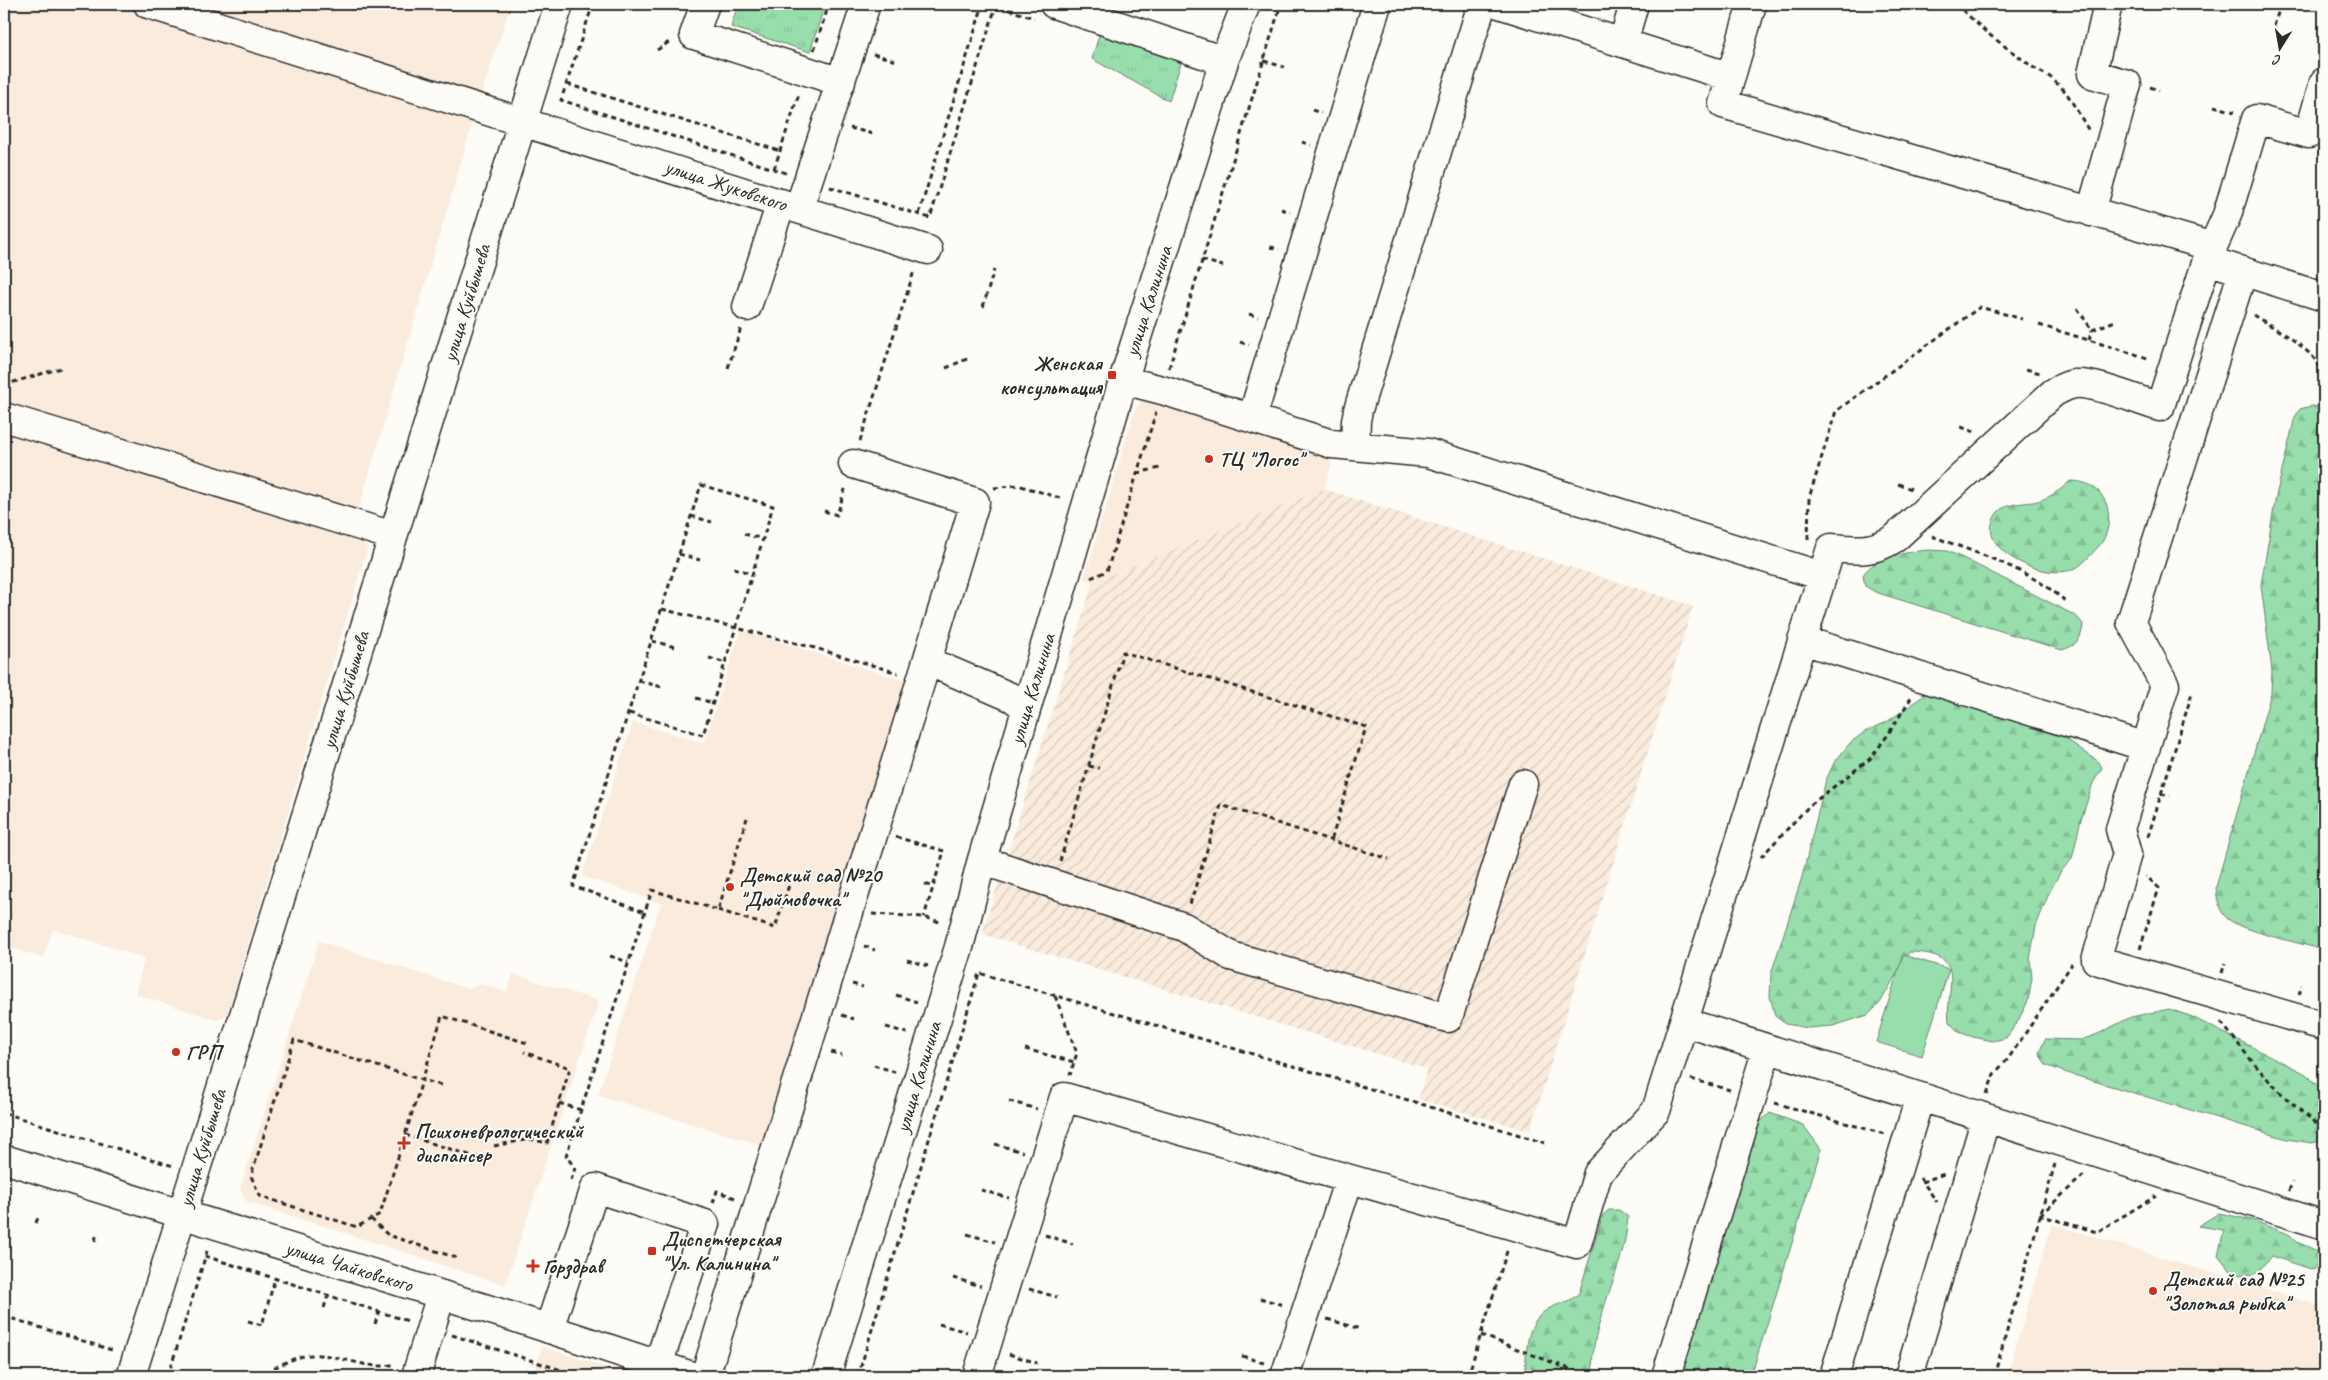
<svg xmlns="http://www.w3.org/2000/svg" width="2328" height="1380" viewBox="0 0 2328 1380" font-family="Caveat,sans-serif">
	<defs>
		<pattern id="industrial-furrows" width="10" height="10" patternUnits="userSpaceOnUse" patternTransform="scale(1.25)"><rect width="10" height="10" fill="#faebdd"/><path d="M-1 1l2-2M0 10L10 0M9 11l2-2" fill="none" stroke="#d6cabe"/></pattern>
		<pattern id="forest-firs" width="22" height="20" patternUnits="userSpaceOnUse" patternTransform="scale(1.25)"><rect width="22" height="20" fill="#98deac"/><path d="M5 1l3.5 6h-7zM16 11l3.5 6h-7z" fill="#83bf94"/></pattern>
		<pattern id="park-tufts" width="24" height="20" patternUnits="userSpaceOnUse" patternTransform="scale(1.25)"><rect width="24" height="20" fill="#98deac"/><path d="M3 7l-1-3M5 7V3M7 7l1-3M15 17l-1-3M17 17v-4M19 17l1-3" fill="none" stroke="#83bf94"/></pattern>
	</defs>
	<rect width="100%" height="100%" fill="#fdfcf7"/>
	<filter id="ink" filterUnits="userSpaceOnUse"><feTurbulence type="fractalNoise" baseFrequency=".02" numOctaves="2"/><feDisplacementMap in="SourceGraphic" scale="10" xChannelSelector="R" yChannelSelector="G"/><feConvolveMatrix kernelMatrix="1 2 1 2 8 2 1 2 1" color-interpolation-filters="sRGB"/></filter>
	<g filter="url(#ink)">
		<path fill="#faebdd" d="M4,4H511L477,108L350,539L368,546L227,1015L217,1020L135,994L145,958L53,929L43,958L4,946Z
			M1151,398L1335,452L1324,489L1093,582L1084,579L1135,410L1141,401Z
			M741,630L909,682L767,1147L598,1095L661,903L582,876L633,722L704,743Z
			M319,941L469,989L481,984L507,992L513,974L599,1001L505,1285L246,1201L240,1189Z
			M2052,1224L2324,1307V1376H2007Z
			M542,1347H543L633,1376H533Z"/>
		<path fill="url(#industrial-furrows)" d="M1324,489L1693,606L1530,1131L1418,1099L1427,1069L982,934L1093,582Z"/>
		<path fill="url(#forest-firs)" stroke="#62846c" d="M2311,406L2324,407V950C2301,943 2245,932 2228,919C2218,911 2217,898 2216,887L2271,693L2272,671L2261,585L2276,496L2295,417L2300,409Z
			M2070,481C2086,481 2099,487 2106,503C2111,516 2109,535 2099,546C2091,554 2082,567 2071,570C2042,580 1969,548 1998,512C2007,502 2026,504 2038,501C2050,497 2060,491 2070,481Z
			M1928,550L1947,551L1965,559L2076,616L2083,624C2082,639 2076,646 2062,650L1875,592L1865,586L1863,575C1874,557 1907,552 1928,550Z
			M1930,691L2058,733L2099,762L2102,768L2093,783L2080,823L2072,859L2061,871L2049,893L2036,926L2030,959L2032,978L2028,1001L2017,1023L2006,1038L1993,1041L1973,1037L1959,1032L1949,1022C1945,983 1970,953 1909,952L1880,1003L1868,1015L1833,1026L1808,1028L1786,1024L1775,1016L1770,996L1771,974L1802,877L1826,780L1834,763L1850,743L1866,731L1887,722Z
			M2169,1009L2190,1016L2306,1074L2324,1092V1140L2312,1143L2287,1139L2064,1072L2046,1065L2039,1053L2045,1039L2081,1040L2098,1034L2131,1017Z
			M1770,1113L1803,1125L1821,1149L1751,1376H1691L1678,1358L1753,1128Z
			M1609,1210H1619L1628,1217C1627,1226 1626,1236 1624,1244C1617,1279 1585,1343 1594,1376H1525C1527,1350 1524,1320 1552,1307C1562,1302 1571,1302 1579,1293L1603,1215Z
			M2219,1213L2252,1220L2290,1235L2297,1242L2322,1253L2314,1270L2271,1256L2256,1274L2234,1275L2218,1255L2224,1230L2198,1226Z"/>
		<path fill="url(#park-tufts)" stroke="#62846c" d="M738,4H825L810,52L731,27Z
			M1101,28L1184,53L1169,101L1092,59Z"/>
		<path fill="#98deac" stroke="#62846c" d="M1903,955L1949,969L1922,1056L1876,1042Z"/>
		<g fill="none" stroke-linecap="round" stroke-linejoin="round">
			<defs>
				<path id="minor" d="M148,4L928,250
					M705,4L694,35L841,82
					M1054,4L1224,61
					M1499,4L1731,77
					M1752,4L1723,104L2213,247
					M1623,43L1634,4
					M2324,82L2309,134L2256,119L2227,215L2207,260L2324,297
					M799,208L866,4
					M2091,212L2127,84L2092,74L2108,4
					M2243,271L2131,622L2165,685L2120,829L2127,854L2096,960L2324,1026
					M747,307L781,203
					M1123,380L1162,390L1332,444L1428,453L1822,576
					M4,417L393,536
					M1252,418L1377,4
					M1355,446L1356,421L1358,410L1482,4
					M853,464L975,502L927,661
					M1802,640L2146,747
					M981,863L999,866L1184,927L1231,956L1448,1018L1523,784
					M1684,1022L2324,1225
					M182,1214L559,4
					M549,1329L595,1188L705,1224L658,1365
					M416,1376L441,1295
					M705,1376L927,661L1013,698L1026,708
					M826,1376L959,947L981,863L1120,391L1224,61L1246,4
					M977,1376L1064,1097L1577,1244L1598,1173L1656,1111L1831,548C1857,550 1872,553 1895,538L2053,393C2060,389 2066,385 2075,384C2095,382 2139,401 2160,407L2207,260
					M1285,1376L1349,1179
					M1666,1376L1767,1049
					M1834,1376L1920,1097
					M1909,1376L1986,1118"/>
				<path id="major" d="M4,1159L510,1316L692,1376
					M131,1376L182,1214"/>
			</defs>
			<use href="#minor" stroke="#2b2b2b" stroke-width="31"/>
			<use href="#major" stroke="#2b2b2b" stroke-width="31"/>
			<path stroke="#2b2b2b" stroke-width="3" stroke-dasharray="5 4" stroke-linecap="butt" d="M593,4L561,100L786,173
				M991,4L1034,18
				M1956,4L1987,33L2034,68L2050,77L2066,92L2089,131
				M2274,26L2280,6
				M657,50L672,40
				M814,50L829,4
				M873,54L897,61
				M1264,61L1284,67
				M567,84L780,151
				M2150,87L2159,90
				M2214,106L2235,112
				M1312,110L1321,113
				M850,128L873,134
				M1302,142L1311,145
				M774,169L799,94
				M830,187L930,218L996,6
				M1281,209L1290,212
				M919,214L983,4
				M1270,247L1279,249
				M1202,260L1223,266
				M983,307L994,270
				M2077,308L2092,330L2115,321
				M1249,314L1258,317
				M2253,315C2274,328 2312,347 2322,371C2324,375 2324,382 2324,387
				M2039,325L2151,359
				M2089,340L2092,330
				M1240,342L1249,345
				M728,368L741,328
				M946,368L969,358
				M1169,368L1281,4
				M2026,369L2040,373
				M4,385L61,368
				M2324,393C2321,409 2318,424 2324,440
				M1961,427L1975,432
				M860,441L914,271
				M1137,473L1160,468
				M1898,484L1914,490
				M994,488L1018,485L1063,499
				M824,511L837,515L846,486
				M691,516L712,522
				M744,534L764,539
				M1932,536C1978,554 2028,568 2065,601
				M1808,539L1809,498L1836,411L1980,307L2022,319
				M679,554L700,560
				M734,568L753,574
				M1091,578L1107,571L1156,412
				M662,609L815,648L898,673
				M652,641L675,647
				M709,658L726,663
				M639,681L662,687
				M696,698L713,703
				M629,713L703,735L773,506L701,485L573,886L645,912
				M1089,766L1099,768
				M2161,794L2170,796
				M896,837L944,851L924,917
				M2148,837L2192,693
				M1761,857L1809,806L1871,758L1887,736L1911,698
				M1060,861L1123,652L1366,727L1331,841
				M925,884L933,887
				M1190,904L1221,805L1389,859
				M718,910L775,928L790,882
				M872,914L924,917L940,922
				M864,946L875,950
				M2140,949L2159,888L2146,876
				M610,956L628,962
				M907,960L928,966
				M2222,973L2225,963
				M852,984L863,987
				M896,995L917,1002
				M2299,995L2302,986
				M1055,996L1077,1053L1070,1075
				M842,1015L854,1019
				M2221,1022C2254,1064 2279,1098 2324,1128
				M886,1027L907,1033
				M1025,1049L1074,1062
				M831,1052L842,1055
				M874,1065L895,1072
				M1691,1079L1730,1090
				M441,1085L422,1080L294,1040L251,1176L260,1196L357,1227L380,1214C401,1148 422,1082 442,1016L527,1043
				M1987,1094L1994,1074L2008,1059L2072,964
				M1009,1101L1037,1109
				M559,1103L581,1110
				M1775,1103L1884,1134
				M4,1113L173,1166
				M405,1135L489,1161
				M995,1144L1023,1152
				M494,1146L530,1139L547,1143L570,1068L524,1052
				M1920,1178L1937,1202
				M571,1180L575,1168L566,1156L652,890L718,910L747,818
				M1922,1182L1944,1174
				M981,1190L1009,1198
				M2289,1191L2292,1182
				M713,1203L717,1191L735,1198
				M2039,1215L2097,1232L2156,1196
				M2040,1215L2085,1174
				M371,1219L388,1235L457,1258
				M36,1223L39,1215
				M967,1234L995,1242
				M1045,1235L1073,1244
				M95,1241L97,1233
				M205,1256L408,1321
				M953,1278L981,1286
				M1029,1289L1057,1297
				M1260,1298L1283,1305
				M324,1308L328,1295
				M4,1316L115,1351
				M1327,1319L1360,1329
				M248,1321L262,1325L275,1278
				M375,1324L379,1312
				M939,1324L967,1332
				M452,1335L580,1376
				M1481,1335L1588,1376
				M1009,1354L1037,1363
				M1242,1356L1264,1363
				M4,1368L9,1376
				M923,1375L925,1376
				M168,1376L208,1248
				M258,1376C274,1369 293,1356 311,1355C339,1353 368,1372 395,1364
				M858,1376L979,973L1408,1100L1545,1143
				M1468,1376L1508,1248
				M1994,1376L2055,1164"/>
			<use href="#minor" stroke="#fdfcf7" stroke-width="28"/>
			<use href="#major" stroke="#fdfcf7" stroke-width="28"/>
		</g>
	</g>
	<g fill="#c8321e" stroke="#fdfcf7" stroke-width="2">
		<rect x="1107" y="370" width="10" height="10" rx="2.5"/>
		<circle cx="1209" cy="459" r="5"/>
		<circle cx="730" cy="887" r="5"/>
		<circle cx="176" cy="1052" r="5"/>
		<path d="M401.5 1135.5h5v5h5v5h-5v5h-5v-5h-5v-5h5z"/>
		<rect x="647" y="1246" width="10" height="10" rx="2.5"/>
		<path d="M530.5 1258.5h5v5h5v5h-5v5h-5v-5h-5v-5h5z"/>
		<circle cx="2153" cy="1291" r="5"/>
	</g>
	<g text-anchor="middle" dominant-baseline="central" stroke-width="4" stroke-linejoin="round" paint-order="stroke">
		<g font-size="21" fill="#2b2b2b" stroke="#fdfcf7">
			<text transform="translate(726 185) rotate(18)">улица Жуковского</text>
			<text transform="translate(1148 301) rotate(-72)">улица Калинина</text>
			<text transform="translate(466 303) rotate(-73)">улица Куйбышева</text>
			<text transform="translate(1032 689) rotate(-73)">улица Калинина</text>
			<text transform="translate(345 690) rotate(-73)">улица Куйбышева</text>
			<text transform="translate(918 1077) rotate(-73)">улица Калинина</text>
			<text transform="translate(202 1148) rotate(-73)">улица Куйбышева</text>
			<text transform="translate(349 1266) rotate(17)">улица Чайковского</text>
		</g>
		<g font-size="21" font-weight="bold" fill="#2b2b2b" stroke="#fdfcf7" text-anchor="start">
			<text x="1102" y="363" text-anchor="end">Женская<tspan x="1102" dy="24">консультация</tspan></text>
			<text x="1219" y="459">ТЦ "Логос"</text>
			<text x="740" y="875">Детский сад №20<tspan x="740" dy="24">"Дюймовочка"</tspan></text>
			<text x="186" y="1052">ГРП</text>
			<text x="415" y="1131">Психоневрологический<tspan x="415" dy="24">диспансер</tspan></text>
			<text x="662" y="1239">Диспетчерская<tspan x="662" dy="24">"Ул. Калинина"</tspan></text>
			<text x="543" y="1266">Горздрав</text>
			<text x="2163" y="1279">Детский сад №25<tspan x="2163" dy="24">"Золотая рыбка"</tspan></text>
		</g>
	</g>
	<rect width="2328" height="1380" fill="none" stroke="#fdfcf7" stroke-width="20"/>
	<rect x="10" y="10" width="2308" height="1360" fill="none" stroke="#2b2b2b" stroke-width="2" filter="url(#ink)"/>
	<g transform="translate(2280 48) rotate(191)" stroke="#fdfcf7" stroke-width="4" paint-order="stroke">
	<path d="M0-4L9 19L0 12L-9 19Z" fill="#2b2b2b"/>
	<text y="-8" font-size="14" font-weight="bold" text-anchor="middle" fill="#2b2b2b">С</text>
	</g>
</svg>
